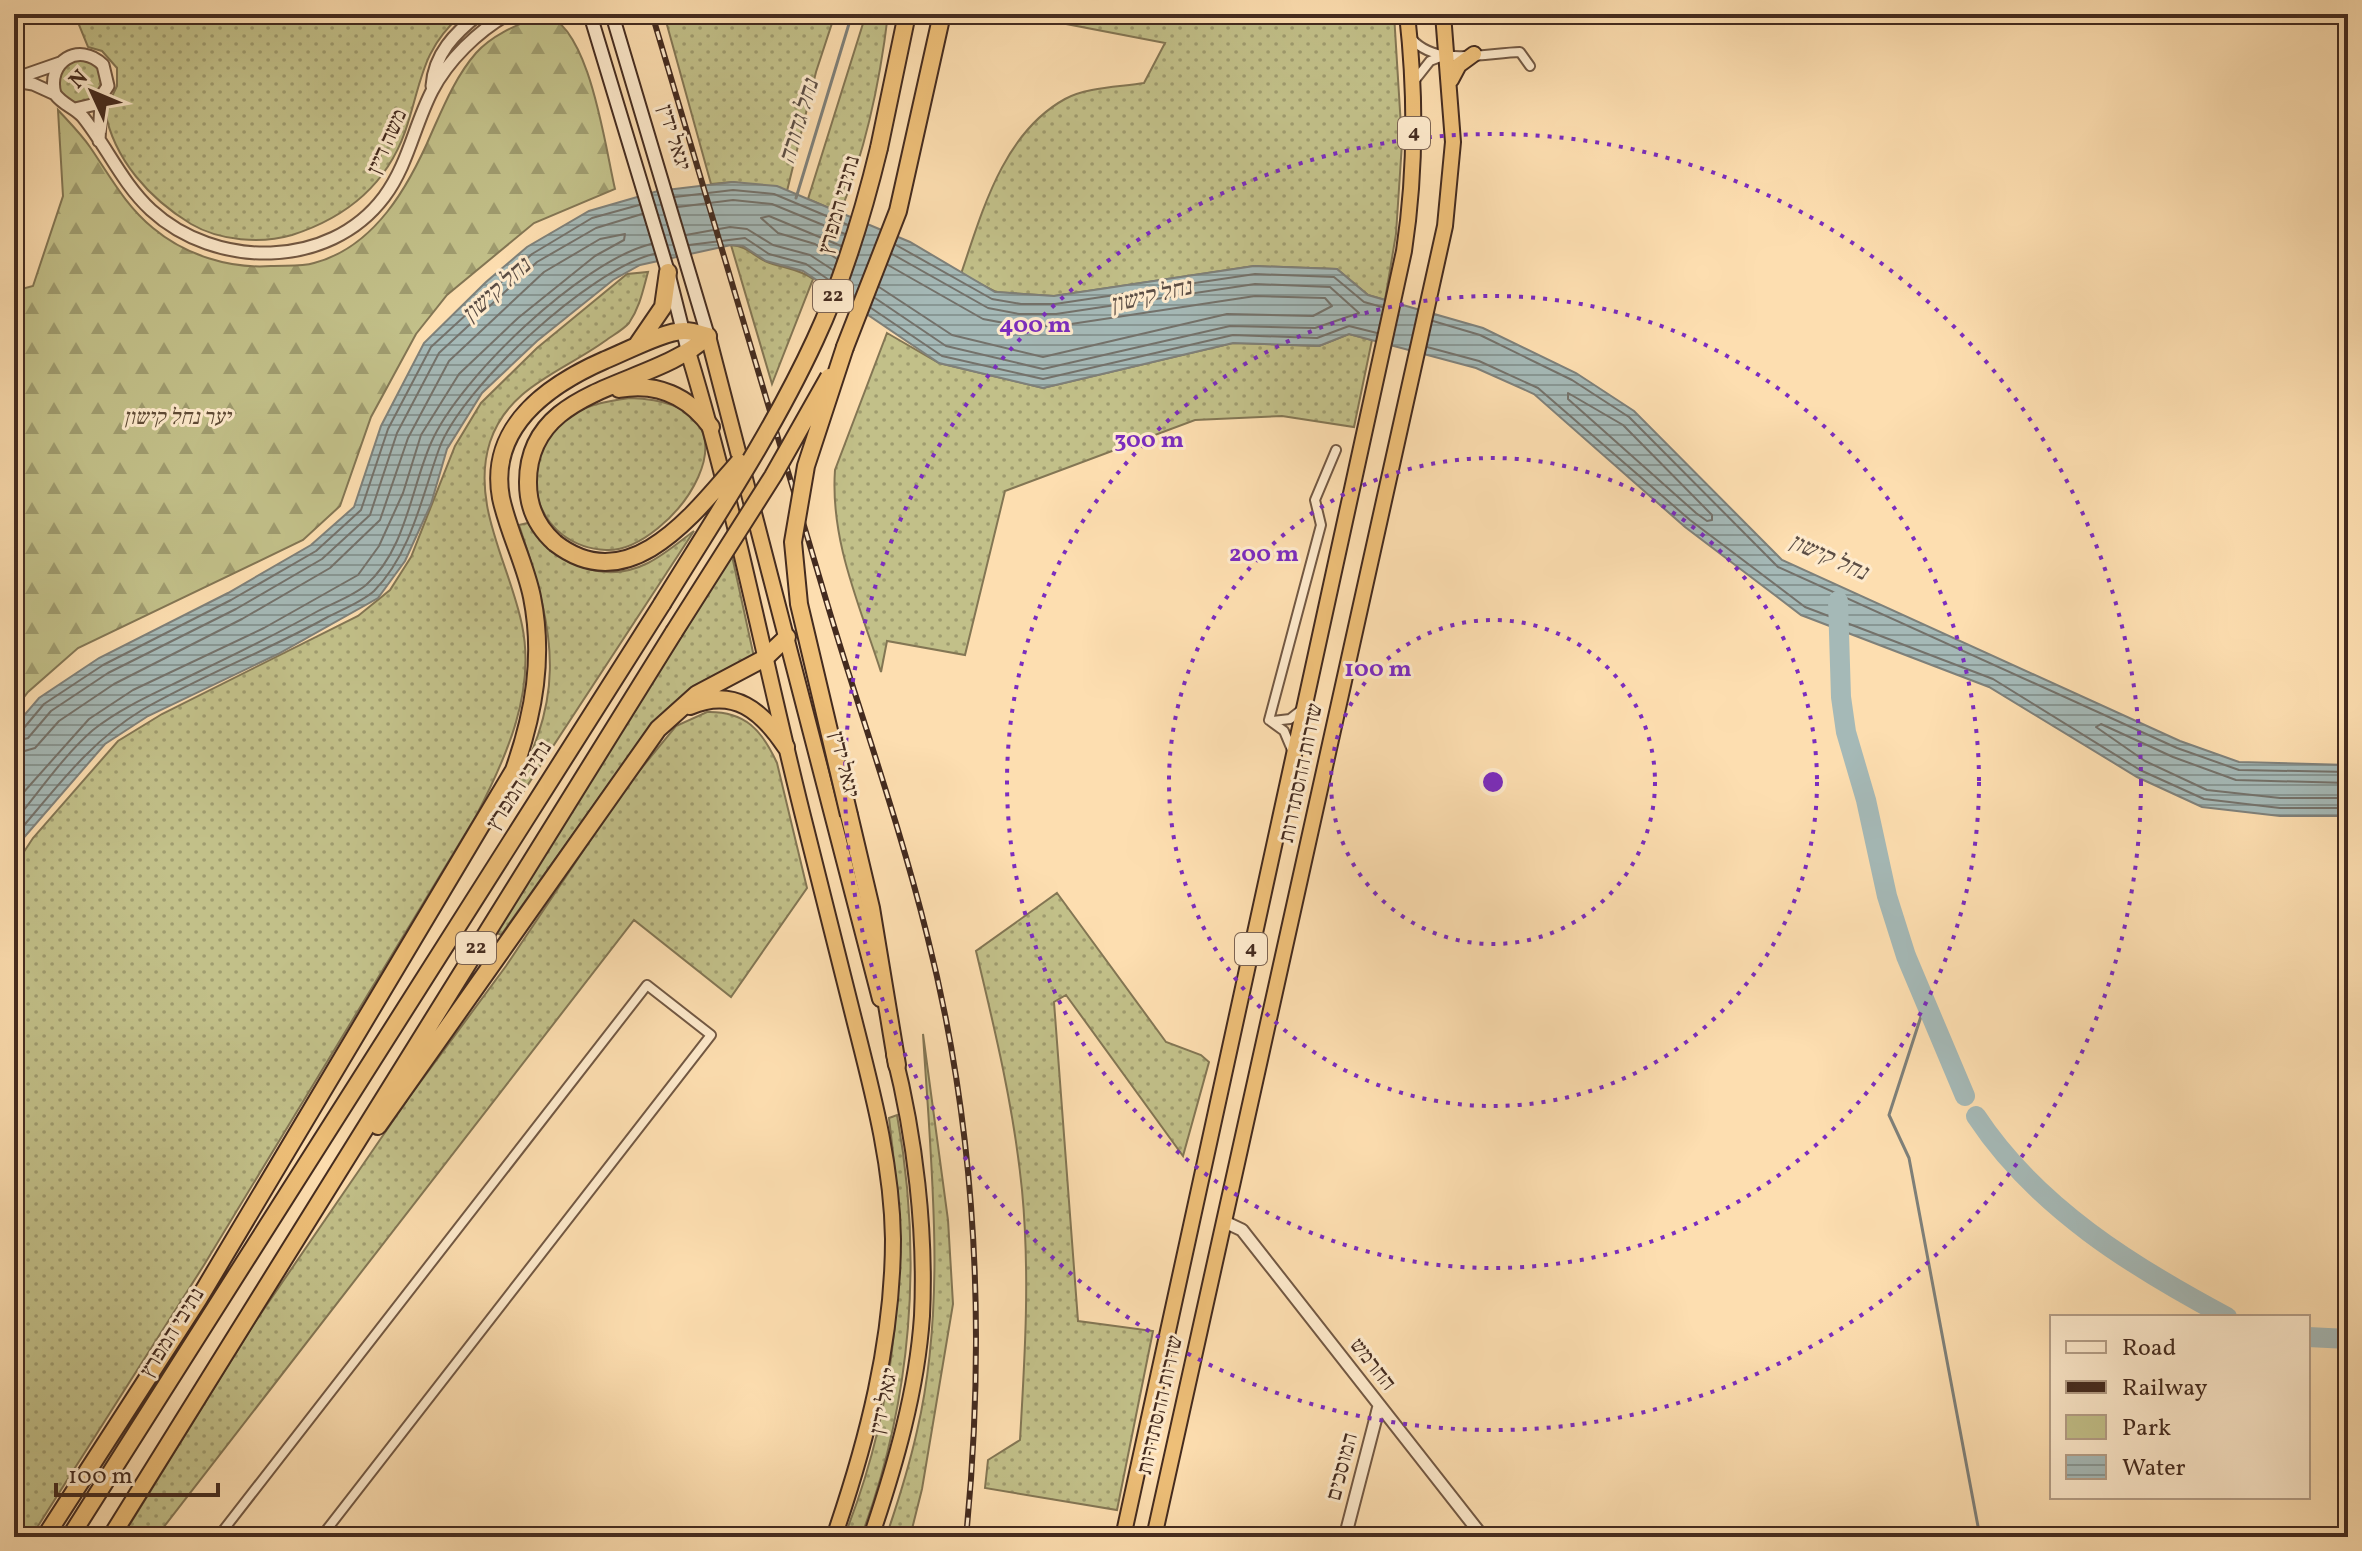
<svg xmlns="http://www.w3.org/2000/svg" width="2362" height="1551" viewBox="0 0 2362 1551" font-family="Vollkorn,'Frank Ruhl Libre',serif">
	<defs>
		<pattern id="green-dots" width="8" height="8" patternUnits="userSpaceOnUse" patternTransform="scale(2)"><rect width="8" height="8" fill="#c2c089"/><path d="M2 2h.1M6 6h.1" fill="none" stroke="#9f9c6f" stroke-width="1.8" stroke-linecap="round"/></pattern>
		<pattern id="forest-firs" width="22" height="20" patternUnits="userSpaceOnUse" patternTransform="scale(2)"><rect width="22" height="20" fill="#c2c089"/><path d="M5 1l3.5 6h-7zM16 11l3.5 6h-7z" fill="#9f9c6f"/></pattern>
		<pattern id="water-rules" width="6" height="5" patternUnits="userSpaceOnUse" patternTransform="scale(2)"><rect width="6" height="5" fill="#a5b9b7"/><path d="M0 2.5h6" fill="none" stroke="#889794"/></pattern>
	</defs>
	<rect width="100%" height="100%" fill="#fddeb0"/>
	<filter id="stains"><feTurbulence type="fractalNoise" baseFrequency=".0025" numOctaves="4"/><feColorMatrix values="0 0 0 0 .2 0 0 0 0 .09 0 0 0 0 .02 0 0 0 .5 -.17"/></filter>
	<radialGradient id="worn" r=".72"><stop offset=".6" stop-color="#630" stop-opacity="0"/><stop offset="1" stop-color="#630" stop-opacity=".3"/></radialGradient>
	<path fill="url(#green-dots)" stroke="#837654" stroke-width="2" d="M87,14H462C420,51 422,83 405,132C386,185 345,218 292,235C261,244 220,241 191,224C150,199 114,160 105,111L117,86V68L102,51L88,47L77,20Z
		M664,14H835L816,72L787,191L733,182L711,184Z
		M866,14H888C880,82 866,149 840,213L808,199Z
		M1050,14H1394L1402,143L1396,234L1385,300L1368,295L1337,269L1254,266L1054,296L996,292L961,274C982,212 1003,133 1065,99C1086,87 1121,87 1144,83L1165,43L1056,22Z
		M58 81a22 22 0 1 1 44 0a22 22 0 1 1-44 0Z
		M731,245C747,246 752,255 765,261C781,268 798,268 813,279L772,384Z
		M648,272C643,290 640,307 629,323C623,330 613,335 605,341C562,372 508,387 490,442C470,504 510,565 522,625C536,692 506,758 476,816L204,1265L31,1537H14V867L33,838L118,741L162,714L358,616L390,590L411,557L455,446L481,403L537,348L627,274Z
		M887,333L939,363L1043,388L1233,343L1319,346L1349,334L1372,340L1354,427L1282,416L1195,420L1005,491L965,655L887,641L881,672C860,606 830,541 835,470Z
		M630,398C780,403 670,553 606,550C537,547 511,467 562,422C580,406 606,401 630,398Z
		M528,523C553,562 602,586 648,563C664,555 679,542 694,531L510,812L502,809C568,700 558,641 519,525Z
		M732,556L754,657L689,692L650,726L501,935L495,932Z
		M707,712C745,711 762,730 777,763L807,888L731,997L634,920L156,1537H122L255,1322L410,1096L506,966L626,787L676,726Z
		M1057,893L1166,1042L1201,1055L1209,1062L1183,1156L1066,995L1054,1002L1078,1321L1153,1331L1117,1510L985,1488L988,1460L1020,1440C1025,1356 1030,1273 1022,1190C1014,1109 995,1030 976,951Z
		M923,1034L948,1220L953,1304L922,1489L910,1537H886C898,1502 909,1467 917,1431C947,1303 931,1165 923,1034Z
		M897,1115C923,1257 912,1401 861,1537H844C899,1400 908,1263 889,1118Z"/>
	<path fill="url(#forest-firs)" stroke="#837654" stroke-width="2" d="M544,14C590,26 605,147 615,189L534,223L447,295L416,334L371,417L340,506L303,540L78,648L28,692L14,710V291L33,286L63,196L58,110C69,122 81,134 90,147C110,176 125,205 153,228C185,255 230,269 271,266C285,265 301,267 314,263C375,247 409,186 432,132C444,105 456,76 476,53C494,33 520,24 544,14Z"/>
	<path fill="url(#water-rules)" stroke="#7e807a" stroke-width="2" d="M733,182L777,186L910,242L995,292L1054,296L1254,266L1337,269L1368,295L1483,328L1576,373L1634,411L1782,560L2180,741L2239,762L2348,765V816H2280L2202,807L2137,777L1989,687L1801,615L1685,527L1534,394L1476,368L1349,334L1319,346L1233,343L1043,388L939,363L803,271L766,261L743,246L731,245L640,265L613,280L537,341L482,393L447,449L431,504L405,561L378,598L278,654L148,716L105,744L14,849V727L39,698L99,658L228,593L311,545L354,507L381,426L424,343L486,282L527,247L589,211L658,191Z"/>
	<g fill="none" stroke-linecap="round" stroke-linejoin="round">
		<path stroke="#74726b" stroke-width="2" d="M675,197L733,190L774,194L848,225
			M678,207L733,200L772,204L845,234
			M686,235L730,227L747,229L773,245L810,255L833,270
			M689,245L745,238L769,254L806,264L829,280
			M896,245L992,299L1021,304H1055L1255,274L1334,277L1364,302L1382,307
			M837,259L815,244L778,233L761,218L769,216L841,246
			M879,287L952,335L1043,357L1227,314L1313,316L1332,306L1325,298L1255,296L1058,326H1020L983,319L888,265
			M875,298L946,346L1043,369L1230,326L1315,328L1359,313L1330,287L1255,284L1056,314H1019L988,308L892,254
			M871,308L942,356L1043,379L1233,335L1317,338L1349,326L1377,333
			M1433,321L1480,335L1572,380L1629,417L1778,567L2177,748L2239,770L2348,772
			M1427,347L1479,361L1538,388L1690,520L1805,607L1993,679L2140,770L2204,799L2280,808H2348
			M1568,393L1623,425L1712,515V520L1707,521L1696,513L1568,399Z
			M14,732L23,729L44,704L103,665L231,600L316,551L361,510L388,429L431,347L532,254L592,218L639,205
			M14,742L28,738L51,711L108,673L236,609L322,559L370,515L397,433L439,353L537,262L596,228L642,214
			M14,754L35,748L59,721L114,684L242,619L330,568L380,520L408,438L449,361L544,272L600,239L625,234L624,240L595,256L518,318L459,374L421,435L403,493L379,546L358,575L264,628L133,690L89,719L14,803
			M2348,783L2236,780L2173,757L2101,724L2096,727L2145,761L2207,790L2280,798H2348
			M14,822C39,792 64,755 93,730C123,706 160,691 194,674C236,654 277,634 318,611C333,603 353,596 366,585C406,550 411,488 431,443C459,378 582,261 651,244
			M14,837C54,791 89,742 142,710C201,676 266,651 326,618C341,610 362,602 374,591C411,554 422,496 439,449C462,387 590,269 654,254"/>
		<path stroke="#7e807a" stroke-width="3" d="M796,198L852,14
			M1925,1004L1889,1115L1909,1158L1980,1537"/>
		<path stroke="#a5b9b7" stroke-width="20" d="M1838,601L1841,697L1846,732L1866,800L1887,896L1906,956L1965,1096
			M1976,1116C2036,1207 2133,1267 2227,1317
			M2308,1337L2348,1339"/>
		<defs>
			<path id="minor" d="M1412,39C1436,67 1486,53 1520,52L1530,66
				M1415,80L1430,61L1443,56
				M1269,720L1321,525L1315,500L1336,450
				M1269,720L1284,731L1292,750
				M1273,721L1290,719L1304,708
				M218,1537L647,985L711,1035L321,1537"/>
			<path id="tertiary" d="M14,79L60,63
				M15,81L33,84L55,94
				M432,86C434,54 455,33 479,14
				M75,109L96,104L108,86L103,65C79,41 46,62 55,94C63,105 74,107 83,117C107,147 122,183 151,210C215,269 329,270 384,197C408,165 414,126 432,91C448,60 478,31 508,14
				M99,141L101,101
				M1225,1222L1242,1230L1483,1537
				M1345,1537L1379,1406"/>
			<path id="secondary" d="M590,14L668,272L689,355
				M612,14L708,336"/>
			<path id="trunk" d="M1451,80L1459,65L1474,54
				M708,336L880,999
				M689,355C736,510 766,671 806,828C822,893 839,958 855,1023C873,1094 892,1165 893,1239C893,1341 867,1441 834,1537
				M871,1537C895,1466 917,1391 922,1316C926,1230 915,1137 894,1054
				M1123,1537L1404,251C1416,172 1416,94 1407,14
				M1154,1537L1445,226L1453,142L1443,14"/>
			<path id="motorway" d="M879,148L907,14
				M637,345L663,307L668,272
				M845,347L898,211L942,14
				M619,389C657,382 688,396 711,427
				M555,543C537,527 528,507 528,483C527,384 652,389 708,336
				M690,706C734,687 762,711 786,747
				M849,815L871,908L897,1065
				M378,1126L658,729L697,694L765,658L787,637
				M45,1537L198,1300L514,770C534,713 544,657 532,597C525,563 508,531 501,498C488,427 548,385 605,360C623,353 666,330 685,331C692,331 701,334 708,336
				M70,1537L662,604
				M111,1537L674,632"/>
		</defs>
		<use href="#minor" stroke="#725843" stroke-width="12"/>
		<use href="#tertiary" stroke="#725843" stroke-width="15"/>
		<use href="#secondary" stroke="#442b1f" stroke-width="16"/>
		<use href="#trunk" stroke="#442b1f" stroke-width="18"/>
		<use href="#motorway" stroke="#442b1f" stroke-width="20"/>
		<use href="#minor" stroke="#feeacc" stroke-width="8"/>
		<use href="#tertiary" stroke="#feeacc" stroke-width="11"/>
		<use href="#secondary" stroke="#feeacc" stroke-width="12"/>
		<use href="#trunk" stroke="#eebf78" stroke-width="14"/>
		<use href="#motorway" stroke="#eebf78" stroke-width="16"/>
		<defs>
			<path id="rail" d="M652,14C710,210 769,407 827,603C860,714 899,822 927,935C977,1131 986,1336 966,1537"/>
		</defs>
		<use href="#rail" stroke="#442b1f" stroke-width="6"/>
		<use href="#rail" stroke="#feeacc" stroke-width="3" stroke-dasharray="9" stroke-linecap="butt"/>
		<defs>
			<path id="motorway-bridge" d="M845,347L806,466L793,542L799,604L849,815
				M555,543C630,601 695,512 739,462
				M662,604C715,518 773,431 815,340C844,278 863,214 879,148
				M674,632L773,476L829,377"/>
		</defs>
		<use href="#motorway-bridge" stroke="#442b1f" stroke-width="20" stroke-linecap="butt"/>
		<use href="#motorway-bridge" stroke="#eebf78" stroke-width="16"/>
	</g>
	<g fill="none" stroke="#7b2cbf" stroke-width="4" stroke-dasharray="4 8">
		<circle cx="1493" cy="782" r="162"/>
		<circle cx="1493" cy="782" r="324"/>
		<circle cx="1493" cy="782" r="486"/>
		<circle cx="1493" cy="782" r="648"/>
	</g>
	<g text-anchor="middle" dominant-baseline="central" stroke-width="6" stroke-linejoin="round" paint-order="stroke">
		<g fill="#feeacc" stroke="#7c6453" stroke-width="2">
			<rect x="1398" y="117" width="32" height="32" rx="6"/>
			<rect x="813" y="280" width="40" height="32" rx="6"/>
			<rect x="456" y="932" width="40" height="32" rx="6"/>
			<rect x="1235" y="933" width="32" height="32" rx="6"/>
		</g>
		<g font-size="20" font-weight="bold" fill="#442b1f">
			<text x="1414" y="133">4</text>
			<text x="833" y="296">22</text>
			<text x="476" y="948">22</text>
			<text x="1251" y="949">4</text>
		</g>
		<g font-size="22" fill="#442b1f" stroke="#feeacc">
			<text transform="translate(673 138) rotate(73)">יגאל ידין</text>
			<text transform="translate(388 142) rotate(-66)">משה דיין</text>
			<text transform="translate(840 205) rotate(-74)">נתיבי המפרץ</text>
			<text transform="translate(843 765) rotate(76)">יגאל ידין</text>
			<text transform="translate(1302 773) rotate(-78)">שדרות ההסתדרות</text>
			<text transform="translate(520 786) rotate(-57)">נתיבי המפרץ</text>
			<text transform="translate(173 1333) rotate(-58)">נתיבי המפרץ</text>
			<text transform="translate(1372 1365) rotate(52)">החרמש</text>
			<text transform="translate(885 1401) rotate(-78)">יגאל ידין</text>
			<text transform="translate(1161 1405) rotate(-77)">שדרות ההסתדרות</text>
			<text transform="translate(1343 1467) rotate(-75)">המוסכים</text>
		</g>
		<g font-size="22" font-style="italic" fill="#5d4934" stroke="#feeacc">
			<text x="177" y="418">יער נחל קישון</text>
		</g>
		<g font-size="24" font-style="italic" fill="#5c4e45" stroke="#feeacc">
			<text transform="translate(800 122) rotate(-73)">נחל גדורה</text>
			<text transform="translate(497 291) rotate(-42)">נחל קישון</text>
			<text transform="translate(1151 297) rotate(-13)">נחל קישון</text>
			<text transform="translate(1828 558) rotate(24)">נחל קישון</text>
		</g>
	</g>
	<circle cx="1493" cy="782" r="12" fill="#7b2cbf" stroke="#feeacc" stroke-width="4"/>
	<g font-size="24" text-anchor="middle" font-weight="bold" fill="#7b2cbf" stroke="#feeacc" stroke-width="6" stroke-linejoin="round" paint-order="stroke">
		<text x="1035" y="332">400 m</text>
		<text x="1149" y="447">300 m</text>
		<text x="1264" y="561">200 m</text>
		<text x="1378" y="676">100 m</text>
	</g>
	<rect width="2362" height="1551" fill="none" stroke="#fddeb0" stroke-width="48"/>
	<rect x="16" y="16" width="2330" height="1519" fill="none" stroke="#442b1f" stroke-width="4"/>
	<rect x="24" y="24" width="2314" height="1503" fill="none" stroke="#442b1f" stroke-width="2"/>
	<rect x="2050" y="1315" width="260" height="184" fill="#feeacc" stroke="#b49e87" stroke-width="2"/>
	<rect x="2066" y="1341" width="40" height="12" fill="#feeacc" stroke="#b49e87" stroke-width="2"/>
	<text x="2122" y="1355" font-size="24" fill="#442b1f">Road</text>
	<rect x="2066" y="1381" width="40" height="12" fill="#442b1f" stroke="#b49e87" stroke-width="2"/>
	<text x="2122" y="1395" font-size="24" fill="#442b1f">Railway</text>
	<rect x="2066" y="1415" width="40" height="24" fill="#c2c089" stroke="#b49e87" stroke-width="2"/>
	<text x="2122" y="1435" font-size="24" fill="#442b1f">Park</text>
	<rect x="2066" y="1455" width="40" height="24" fill="url(#water-rules)" stroke="#b49e87" stroke-width="2"/>
	<text x="2122" y="1475" font-size="24" fill="#442b1f">Water</text>
	<g transform="translate(92 92) rotate(314)" stroke="#feeacc" stroke-width="6" paint-order="stroke">
	<path d="M0-6L14 30L0 20L-14 30Z" fill="#442b1f"/>
	<text y="-12" font-size="22" font-weight="bold" text-anchor="middle" fill="#442b1f">N</text>
	</g>
	<path d="M56 1483v12h162v-12" fill="none" stroke="#442b1f" stroke-width="4"/>
	<text x="68" y="1483" font-size="24" fill="#442b1f" stroke="#feeacc" stroke-width="6" paint-order="stroke">100 m</text>
	<rect width="100%" height="100%" filter="url(#stains)"/>
	<rect width="100%" height="100%" fill="url(#worn)"/>
</svg>
